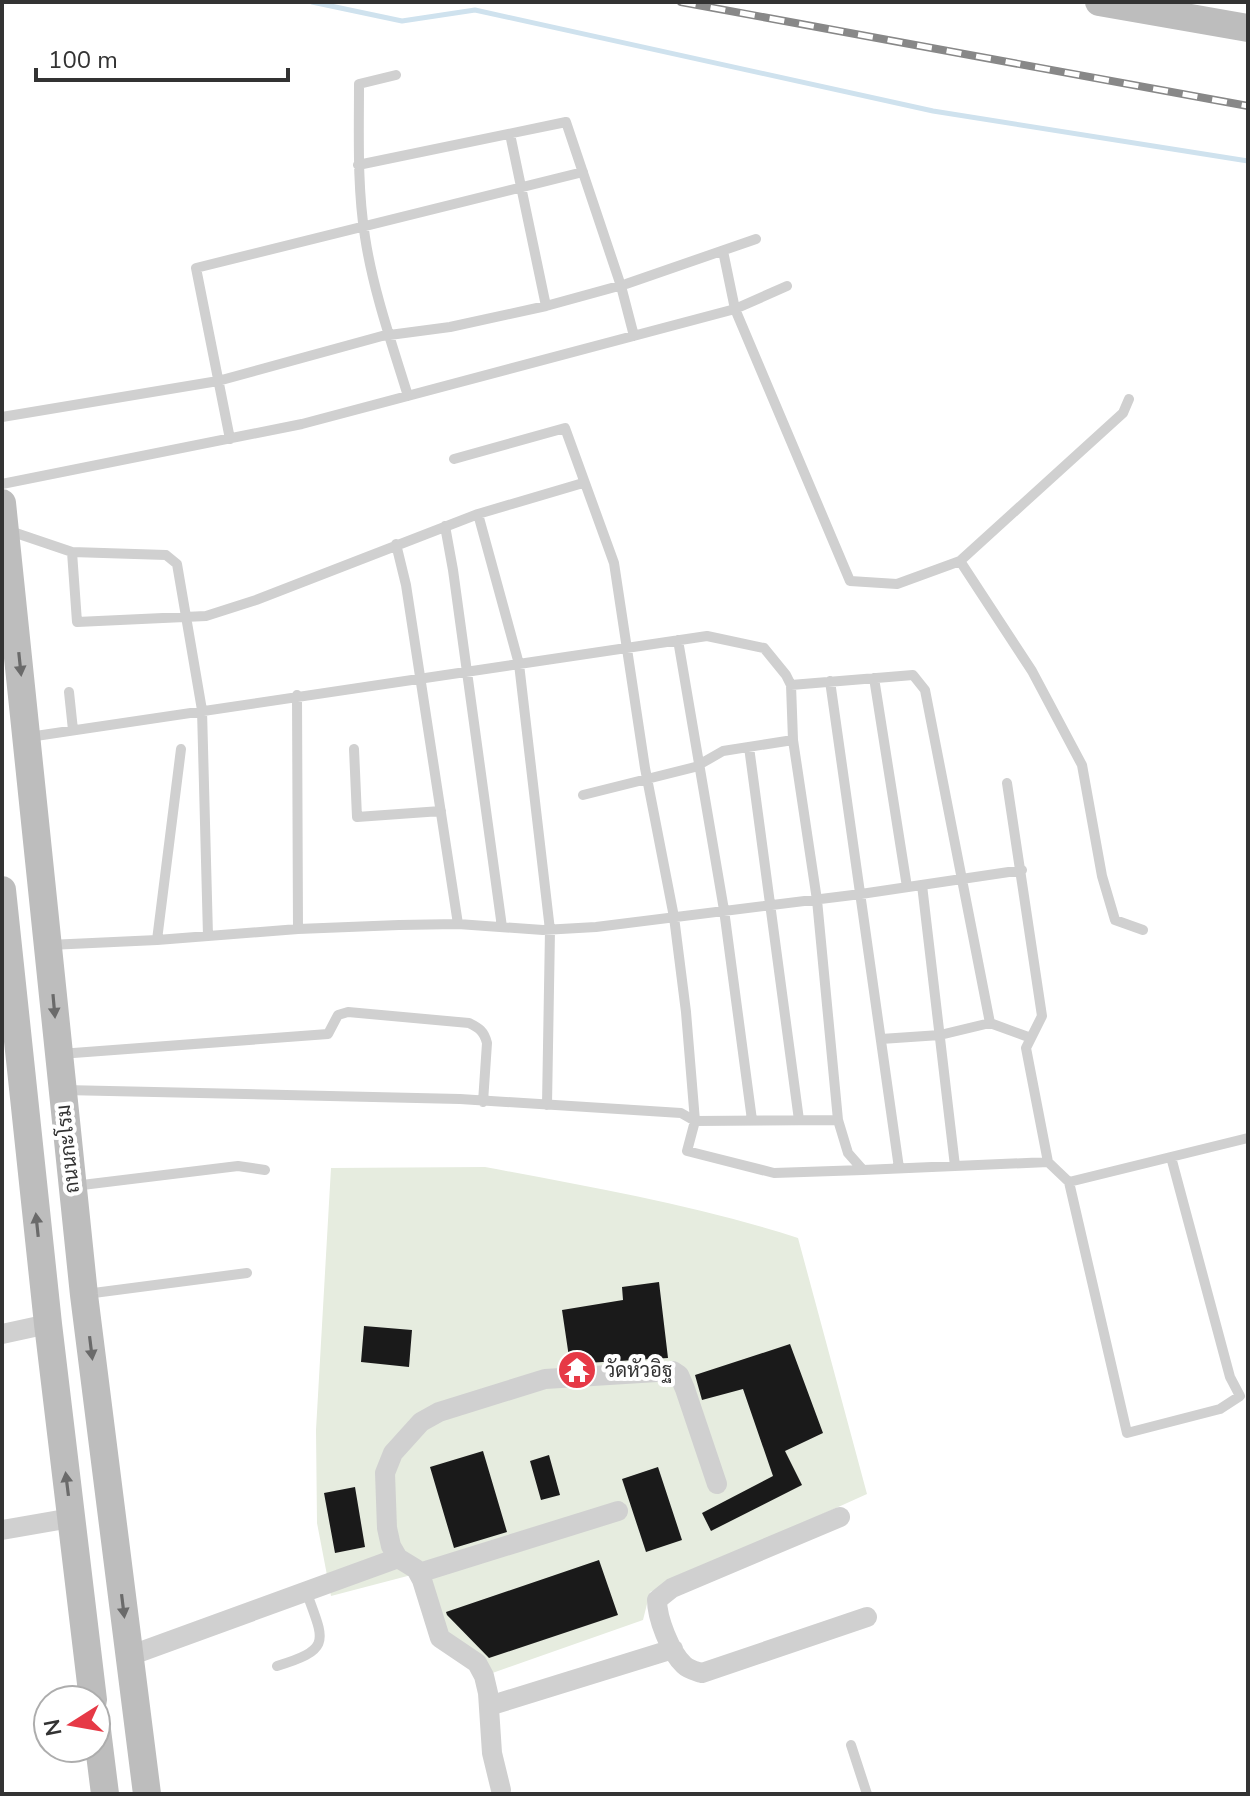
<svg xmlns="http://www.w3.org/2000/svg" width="1250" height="1796" viewBox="0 0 1250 1796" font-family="'Nunito Sans',Sarabun,sans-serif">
	<rect width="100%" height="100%" fill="#fff"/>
	<path fill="#e6ecdf" d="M485,1167C590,1187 696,1205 798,1238L867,1494L650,1592L643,1620L484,1676L437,1630L419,1573L331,1596L317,1523L316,1430L331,1168Z"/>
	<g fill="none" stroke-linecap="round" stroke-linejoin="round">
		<path stroke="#cfe2ee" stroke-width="5" d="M312,2L402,21L475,10L933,111L1248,161"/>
	</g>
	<path fill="#1a1a1a" d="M659,1282L668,1358L570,1364L562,1310L623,1300L622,1287Z
		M364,1326L412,1330L409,1367L361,1362Z
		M790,1344L823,1433L785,1451L802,1485L711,1531L702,1513L773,1476L743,1389L702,1400L695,1375Z
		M483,1451L507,1532L454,1548L430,1467Z
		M549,1455L560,1495L541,1500L530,1461Z
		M658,1467L682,1540L646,1552L622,1479Z
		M355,1487L365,1547L335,1553L324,1493Z
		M599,1560L618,1615L489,1658L447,1615L446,1612Z"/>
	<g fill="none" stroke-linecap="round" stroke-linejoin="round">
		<path stroke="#d0d0d0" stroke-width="10" d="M396,75L359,84C359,135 357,186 365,237C373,290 392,344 408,396
			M510,134L546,306
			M358,165L566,122L621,286L634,336
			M723,251L735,309L850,581L897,584L960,561L1123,413L1129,399
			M2,417L218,381L382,336L450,327L546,306L626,284L756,239
			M230,439L196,268L583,172
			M454,459L565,428L614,563L645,768L674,917L686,1012L695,1121L687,1151L774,1173L863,1170
			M2,484L302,424L735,309L787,286
			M478,514L519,664L550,930L547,1105
			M445,526L453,570L502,927
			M7,530L72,552L166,555L177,564L202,710L208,936
			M396,544L406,585L458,924
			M72,552L77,622L206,616L256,600L478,514L583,483
			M960,561L1032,671L1082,765L1102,876L1115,920L1143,930
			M678,640L724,910L752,1120
			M874,678L907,887
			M830,681L899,1168
			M791,685L793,740L817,900L838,1120
			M69,692L73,730
			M297,695L298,929
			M29,737L707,636L764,648L786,675L791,685L913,675L925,690L990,1023L940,1035L881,1039
			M749,747L799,1120
			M354,749L357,817L441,811
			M1007,783L1042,1016L1026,1048L1048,1162
			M583,795L695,767L723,751L793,740
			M922,885L955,1166
			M157,940L181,749
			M49,945L157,940L298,929L399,925L458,924L543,930L596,927L861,894L1022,870
			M990,1023L1031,1038
			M60,1054L328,1034L338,1015L348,1012L469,1023C479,1028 484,1031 487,1043L483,1102
			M64,1090L460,1099L681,1113L695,1121L838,1120L848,1153L863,1170L1048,1162L1069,1182L1248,1138
			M1069,1182L1127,1433L1220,1409L1240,1396L1230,1377L1171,1157
			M74,1186L238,1166L265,1170
			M86,1294L247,1273
			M277,1666C333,1649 324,1641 306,1591
			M851,1745L867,1794"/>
		<path stroke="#d0d0d0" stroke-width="20" d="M2,1334L48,1324
			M840,1517L672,1588L657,1600C657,1618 670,1652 684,1665C689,1670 696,1671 702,1673L867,1617
			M2,1530L71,1518
			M419,1573L618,1511
			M129,1656L398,1558
			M489,1706L673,1649
			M501,1790L492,1753L488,1693L484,1676L477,1663L440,1638L422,1580L416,1569L398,1558L391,1546L387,1528L385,1473L393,1453L421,1422L439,1412L545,1379L673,1371L679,1375L685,1389L717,1484"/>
		<path stroke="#bdbdbd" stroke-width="28" d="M1099,2L1248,28
			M2,503L84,1295L147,1794
			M2,890L48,1324L93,1700
			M96,1722L105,1794"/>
		<defs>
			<path id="rail" d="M681,2L1248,106"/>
		</defs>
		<use href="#rail" stroke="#888" stroke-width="8"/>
		<use href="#rail" stroke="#fff" stroke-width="5" stroke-dasharray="15" stroke-linecap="butt"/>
	</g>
	<defs><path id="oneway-solid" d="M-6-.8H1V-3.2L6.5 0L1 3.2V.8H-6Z" transform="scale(2)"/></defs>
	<g fill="#6a6a6a">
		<use href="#oneway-solid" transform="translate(20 664) rotate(84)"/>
		<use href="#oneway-solid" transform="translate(54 1006) rotate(85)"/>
		<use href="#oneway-solid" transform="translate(37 1225) rotate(-96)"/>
		<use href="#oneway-solid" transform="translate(91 1348) rotate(83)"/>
		<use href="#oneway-solid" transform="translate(67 1484) rotate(-97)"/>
		<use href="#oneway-solid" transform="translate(123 1606) rotate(83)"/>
	</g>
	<defs>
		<symbol id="temple-disc" viewBox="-11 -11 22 22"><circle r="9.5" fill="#e63946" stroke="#fff"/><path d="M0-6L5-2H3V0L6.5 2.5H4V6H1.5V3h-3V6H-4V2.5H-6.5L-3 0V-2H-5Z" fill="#fff"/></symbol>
	</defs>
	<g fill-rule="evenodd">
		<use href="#temple-disc" x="555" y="1348" width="44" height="44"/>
	</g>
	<g text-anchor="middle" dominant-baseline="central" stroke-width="8" stroke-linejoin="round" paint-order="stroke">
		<g font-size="20" fill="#333" stroke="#fff">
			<text transform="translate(68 1149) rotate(-96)">ถนนกะโรม</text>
		</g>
		<g font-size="20" fill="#333" stroke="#fff" text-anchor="start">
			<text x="605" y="1370">วัดหัวอิฐ</text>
		</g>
	</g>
	<rect width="1250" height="1796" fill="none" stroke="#333333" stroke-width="8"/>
	<g transform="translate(72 1724) rotate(259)"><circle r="38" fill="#ffffff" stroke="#adadad" stroke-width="2"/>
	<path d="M0-6L14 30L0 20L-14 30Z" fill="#e63946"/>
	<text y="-12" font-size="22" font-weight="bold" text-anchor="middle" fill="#333333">N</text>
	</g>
	<path d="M36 68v12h252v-12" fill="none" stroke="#333333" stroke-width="4"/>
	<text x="48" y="68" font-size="24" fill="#333333" stroke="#ffffff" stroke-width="6" paint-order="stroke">100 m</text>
</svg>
